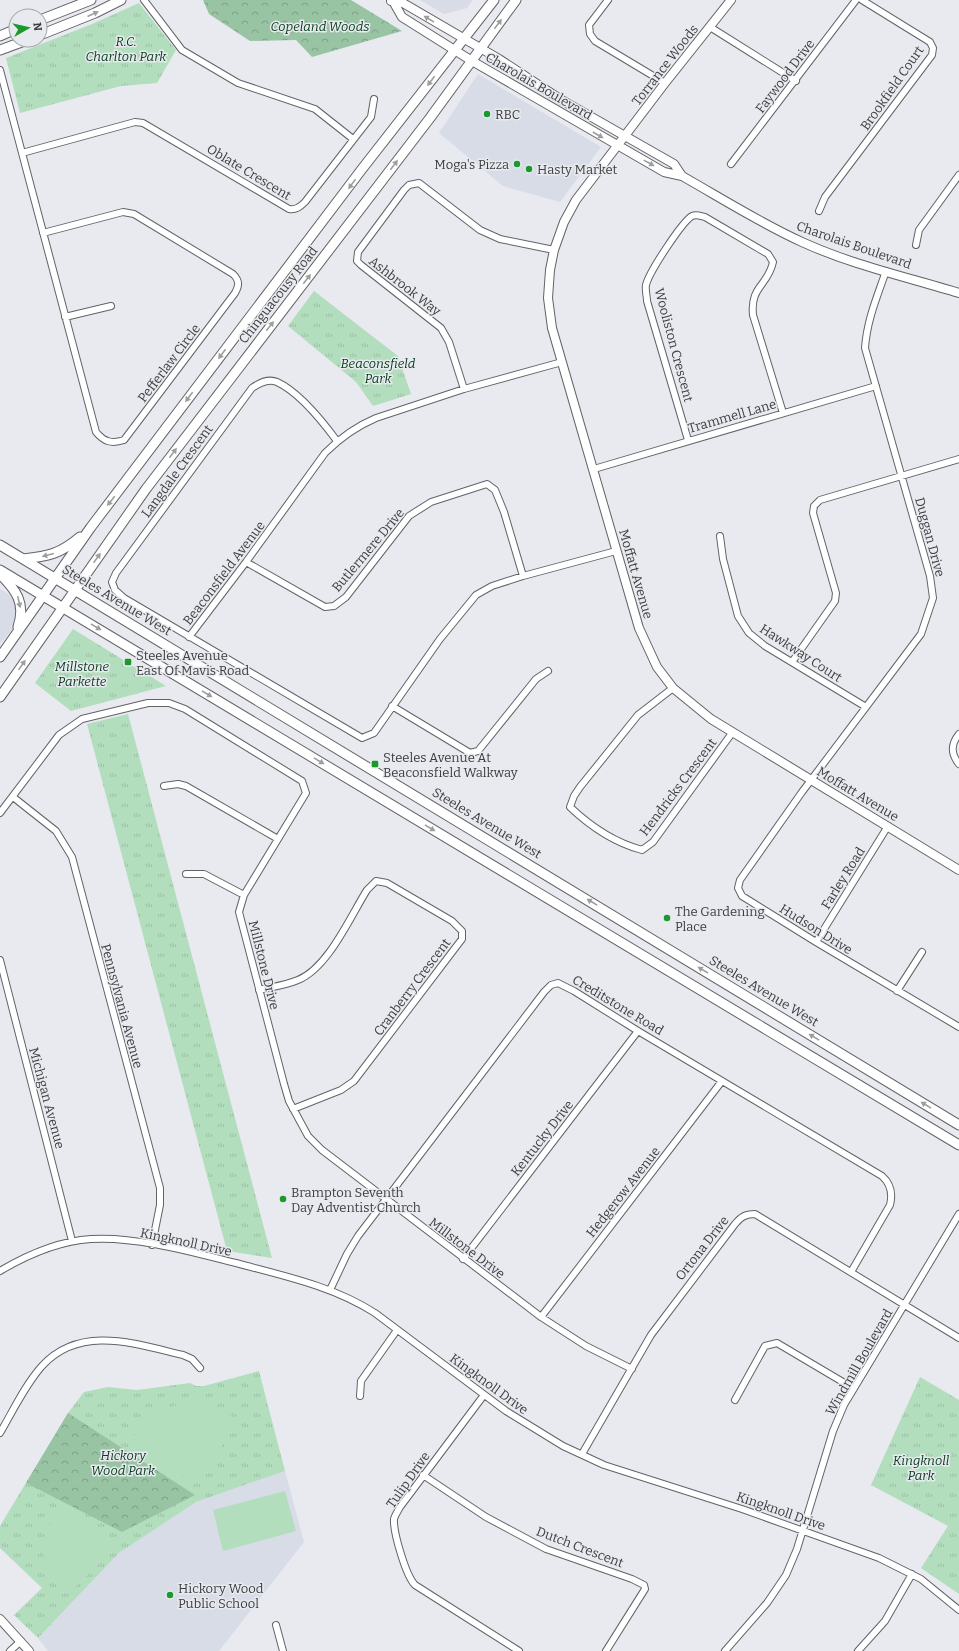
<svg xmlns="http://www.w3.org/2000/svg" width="959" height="1651" viewBox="0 0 959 1651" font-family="Bitter,serif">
	<defs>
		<pattern id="grass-tufts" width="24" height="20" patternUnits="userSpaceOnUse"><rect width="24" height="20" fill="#b3debe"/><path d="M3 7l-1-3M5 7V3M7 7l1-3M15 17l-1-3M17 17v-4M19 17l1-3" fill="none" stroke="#9bbfa4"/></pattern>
		<pattern id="forest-crowns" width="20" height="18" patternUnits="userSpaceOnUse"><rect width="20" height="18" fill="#99c4a4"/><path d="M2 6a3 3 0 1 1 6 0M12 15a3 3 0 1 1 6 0" fill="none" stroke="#7ea087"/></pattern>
	</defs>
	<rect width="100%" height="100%" fill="#e8eaef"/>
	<path fill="#d7dce7" d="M420,0H473L467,8L444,14Z
		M478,74L601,147L560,202L503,186L439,133Z
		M0,589L22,602L23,617L0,644Z
		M285,1471L304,1542L219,1651H48L38,1638L119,1553L196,1502Z"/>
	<path fill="url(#grass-tufts)" d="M139,3L176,50L157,83L121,86L20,113L6,58L92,24Z
		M314,291L398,356L411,394L373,406L356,382L288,326Z
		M73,629L166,686L71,711L35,683Z
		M128,714L272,1258L227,1251L87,724Z
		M259,1371L285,1471L196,1502L119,1553L38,1638L14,1615L42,1588L0,1548V1526L68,1413L84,1392L108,1387L137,1390L190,1383L196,1386H204Z
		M920,1377L959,1400V1594L921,1568L948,1526L871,1485Z"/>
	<path fill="url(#forest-crowns)" d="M203,0H351L402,31L312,57L296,40L250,41L209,14Z
		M68,1413L195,1495L122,1532L26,1483Z"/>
	<path fill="#b3debe" d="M192,1403C210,1404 223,1410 238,1420L199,1482L194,1483L128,1444C145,1419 160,1405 192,1403Z
		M285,1491L296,1531L223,1551L213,1510Z
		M66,1507L111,1545L113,1550L69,1593C63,1588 57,1583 52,1578C40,1562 41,1537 53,1521C56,1516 62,1511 66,1507Z"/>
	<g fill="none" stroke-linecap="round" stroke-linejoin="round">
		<defs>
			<path id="minor" d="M144,0L182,50L238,83L315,109L353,139
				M608,0L589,25L590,34L595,41L665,83
				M710,27L796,81
				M0,70L96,432C104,442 112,444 124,440L235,293C239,286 240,281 233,274L134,214L123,212L43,233
				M22,153L135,122L143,123L289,209C296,210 300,207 305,202L371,117L374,99
				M731,164L856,0
				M819,211L825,197L932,55L933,48L930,42L862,0
				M916,245L919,230L959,175
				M886,271C877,297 867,320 865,348L930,576L933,598L921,634L802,792L740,880L738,888L742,896L816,942L959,1027
				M65,317L111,306
				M464,389L449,342L441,328L361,265L357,261L358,252L404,190L409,185L419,183L480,230L500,239L554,250
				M688,440L647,301C647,296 645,290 646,285C649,272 682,222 692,216C697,214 700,216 705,217L768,254L773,262C768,286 750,286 753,315L783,413
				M337,441C323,422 299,392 277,382C268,378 259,383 252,388L116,573L112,582L115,590L124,598L362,738L374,733L440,639L476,595L492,586L523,576L616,551
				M594,469L876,386
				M720,536L723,559L738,616L749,633L765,646L866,707
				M246,562L325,607L334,606L346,597L409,516L431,502L487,484L495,490L504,512L523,576
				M189,637L246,562L325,453C340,438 357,426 376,418L464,389L562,362
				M792,662L835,601L836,593L813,513L814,506L820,500L959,459
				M673,688L638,715L580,787L574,796L570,807C590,826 616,843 642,850L653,842L732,733
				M392,706L470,753L478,751L536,679L548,671
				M959,734C951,744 950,753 959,764
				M164,786L178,784L186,786L278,839
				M13,797L56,831L72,857L160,1188V1205L152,1245
				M0,813L59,735L82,719L148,703H169L185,709L302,781L306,793L244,895L239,912L284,1084L289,1101L308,1136L322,1150L541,1317L586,1346L632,1369
				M186,874H204L244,895
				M816,942L888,826
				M0,960L72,1241
				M259,990C272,987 286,985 298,980C328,968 350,917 367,890L376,881L387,883L452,921L462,931V939L354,1081L341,1090L293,1109
				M897,991L922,952
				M463,1259L638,1031
				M0,1271C27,1255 59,1241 91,1239C136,1236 192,1252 236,1263C284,1276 333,1286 375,1313L506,1411L563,1446L604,1465L742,1509L879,1558L921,1579L959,1610
				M330,1290L347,1254L358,1236L544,992L551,985L558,983L574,991L638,1031L882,1176C891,1184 893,1193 890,1205L851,1272
				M541,1317L722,1081
				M484,1395L400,1507C398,1511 395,1515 394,1519C393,1532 406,1576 415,1585L519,1651
				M360,1396L361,1381L397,1330
				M735,1400L765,1346L777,1343L853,1388
				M0,1433C13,1411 25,1385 42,1366C80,1324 136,1344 183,1355L192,1359L200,1368
				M582,1454L651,1335L735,1224C741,1217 745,1214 755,1214L959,1338
				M423,1475L486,1517L546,1549L632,1579L644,1585L645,1589L606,1651
				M276,1625L283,1651
				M10,1651L21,1641
				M725,1651L767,1603L786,1575L797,1549L833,1431L844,1405L959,1214
				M858,1651L885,1621L912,1574"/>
			<path id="tertiary" d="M731,0L665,83L576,200L564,222L554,250L550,270L548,298L552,328L639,628L657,667L673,688L711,719L959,870
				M391,1L403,3L499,59L560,99L674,164L682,176
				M394,3L402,17L472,61L664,172L682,176C721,198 760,223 802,242C852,265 907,277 959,293
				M0,1619L29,1651"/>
			<path id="secondary" d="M40,20L91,0
				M40,35L95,13L121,0
				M0,36L16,29
				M0,50L27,40
				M0,545L959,1125
				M23,559C49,556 60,554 80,537
				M0,570L959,1145
				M0,574C16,590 26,603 18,627
				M0,657L91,527L362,169L494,0
				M0,697L146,489L430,118L516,0"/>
		</defs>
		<use href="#minor" stroke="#616367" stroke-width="8"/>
		<use href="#tertiary" stroke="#616367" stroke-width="10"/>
		<use href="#secondary" stroke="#616367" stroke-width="11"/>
		<use href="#minor" stroke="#fff" stroke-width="6"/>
		<use href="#tertiary" stroke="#fff" stroke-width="8"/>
		<use href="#secondary" stroke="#fff" stroke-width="9"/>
	</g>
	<defs><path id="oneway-solid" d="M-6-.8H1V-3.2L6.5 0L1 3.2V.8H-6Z"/></defs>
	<g fill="#9e9e9e">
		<use href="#oneway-solid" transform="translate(93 14) rotate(-24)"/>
		<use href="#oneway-solid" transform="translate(429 19) rotate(-149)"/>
		<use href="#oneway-solid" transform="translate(498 24) rotate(-53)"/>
		<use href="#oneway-solid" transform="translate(431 81) rotate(127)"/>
		<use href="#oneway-solid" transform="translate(598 135) rotate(30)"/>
		<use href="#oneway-solid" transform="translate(649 163) rotate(29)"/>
		<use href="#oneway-solid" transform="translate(394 165) rotate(-53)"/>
		<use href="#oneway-solid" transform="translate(352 184) rotate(126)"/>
		<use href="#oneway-solid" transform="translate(307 279) rotate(-52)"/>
		<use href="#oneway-solid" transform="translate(270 326) rotate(-52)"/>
		<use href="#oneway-solid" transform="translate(222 354) rotate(127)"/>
		<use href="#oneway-solid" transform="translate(189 397) rotate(127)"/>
		<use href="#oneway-solid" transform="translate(173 453) rotate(-53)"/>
		<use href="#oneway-solid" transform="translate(111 501) rotate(128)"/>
		<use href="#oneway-solid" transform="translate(48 555) rotate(166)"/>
		<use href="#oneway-solid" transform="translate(97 558) rotate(-55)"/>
		<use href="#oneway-solid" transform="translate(19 602) rotate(78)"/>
		<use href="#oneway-solid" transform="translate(96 627) rotate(31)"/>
		<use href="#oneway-solid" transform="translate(22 665) rotate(-55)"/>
		<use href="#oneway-solid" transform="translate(207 694) rotate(31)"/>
		<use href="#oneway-solid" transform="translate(319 761) rotate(31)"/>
		<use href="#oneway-solid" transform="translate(430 828) rotate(31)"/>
		<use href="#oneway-solid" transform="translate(592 902) rotate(-149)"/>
		<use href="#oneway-solid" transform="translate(703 970) rotate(-149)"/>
		<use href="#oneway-solid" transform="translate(814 1037) rotate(-149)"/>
		<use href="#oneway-solid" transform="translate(926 1105) rotate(-149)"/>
	</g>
	<g fill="#1a992d" stroke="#e8eaef" stroke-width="1.5">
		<circle cx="487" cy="114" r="4"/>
		<circle cx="517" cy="164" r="4"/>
		<circle cx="529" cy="169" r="4"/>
		<rect x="124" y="658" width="8" height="8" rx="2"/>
		<rect x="371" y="760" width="8" height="8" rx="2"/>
		<circle cx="667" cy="918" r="4"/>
		<circle cx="283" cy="1199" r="4"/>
		<circle cx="170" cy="1595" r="4"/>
	</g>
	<g text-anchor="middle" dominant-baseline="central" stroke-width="3" stroke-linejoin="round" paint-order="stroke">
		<g font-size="13" font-style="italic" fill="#073c1d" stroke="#e8eaef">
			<text x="320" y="26">Copeland Woods</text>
			<text x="126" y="41">R.C.<tspan x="126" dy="15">Charlton Park</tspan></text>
			<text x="378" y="363">Beaconsfield<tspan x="378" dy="15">Park</tspan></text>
			<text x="82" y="666">Millstone<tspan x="82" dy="15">Parkette</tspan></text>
			<text x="123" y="1455">Hickory<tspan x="123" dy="15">Wood Park</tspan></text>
			<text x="921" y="1460">Kingknoll<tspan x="921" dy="15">Park</tspan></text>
		</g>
		<g font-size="13" fill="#3c3d3e" stroke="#e8eaef">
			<text transform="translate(665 65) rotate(-52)">Torrance Woods</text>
			<text transform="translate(785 76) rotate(-53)">Faywood Drive</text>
			<text transform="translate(539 86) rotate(30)">Charolais Boulevard</text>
			<text transform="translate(892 88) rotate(-55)">Brookfield Court</text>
			<text transform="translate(249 172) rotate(31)">Oblate Crescent</text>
			<text transform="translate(854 245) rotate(19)">Charolais Boulevard</text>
			<text transform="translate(405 286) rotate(38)">Ashbrook Way</text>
			<text transform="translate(278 295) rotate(-52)">Chinguacousy Road</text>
			<text transform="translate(674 345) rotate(75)">Wooliston Crescent</text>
			<text transform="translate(169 363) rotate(-53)">Pefferlaw Circle</text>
			<text transform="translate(732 416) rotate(-16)">Trammell Lane</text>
			<text transform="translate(177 471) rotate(-54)">Langdale Crescent</text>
			<text transform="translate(930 537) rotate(75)">Duggan Drive</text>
			<text transform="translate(368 550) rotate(-50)">Butlermere Drive</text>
			<text transform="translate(224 573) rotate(-53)">Beaconsfield Avenue</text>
			<text transform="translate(636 574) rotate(74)">Moffatt Avenue</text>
			<text transform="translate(117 600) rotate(31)">Steeles Avenue West</text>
			<text transform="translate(801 653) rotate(33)">Hawkway Court</text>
			<text transform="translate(678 787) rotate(-53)">Hendricks Crescent</text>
			<text transform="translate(858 794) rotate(31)">Moffatt Avenue</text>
			<text transform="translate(487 823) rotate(31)">Steeles Avenue West</text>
			<text transform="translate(843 878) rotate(-58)">Farley Road</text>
			<text transform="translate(816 929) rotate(32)">Hudson Drive</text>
			<text transform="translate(264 965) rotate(76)">Millstone Drive</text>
			<text transform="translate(412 987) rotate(-53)">Cranberry Crescent</text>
			<text transform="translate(764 991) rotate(31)">Steeles Avenue West</text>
			<text transform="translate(618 1005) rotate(31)">Creditstone Road</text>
			<text transform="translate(122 1006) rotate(75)">Pennsylvania Avenue</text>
			<text transform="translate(47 1098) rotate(75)">Michigan Avenue</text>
			<text transform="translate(542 1138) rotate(-52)">Kentucky Drive</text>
			<text transform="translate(623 1192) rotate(-52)">Hedgerow Avenue</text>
			<text transform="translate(186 1242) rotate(12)">Kingknoll Drive</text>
			<text transform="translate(467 1248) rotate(37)">Millstone Drive</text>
			<text transform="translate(702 1248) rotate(-52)">Ortona Drive</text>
			<text transform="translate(859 1362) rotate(-60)">Windmill Boulevard</text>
			<text transform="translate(489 1384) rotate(36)">Kingknoll Drive</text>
			<text transform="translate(408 1480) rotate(-55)">Tulip Drive</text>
			<text transform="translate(781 1511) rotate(19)">Kingknoll Drive</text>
			<text transform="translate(580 1547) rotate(21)">Dutch Crescent</text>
		</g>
		<g font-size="13" fill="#3c3d3e" stroke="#e8eaef" text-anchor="start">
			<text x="495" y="114">RBC</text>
			<text x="509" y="164" text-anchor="end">Moga's Pizza</text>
			<text x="537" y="169">Hasty Market</text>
			<text x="136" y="655">Steeles Avenue<tspan x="136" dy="15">East Of Mavis Road</tspan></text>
			<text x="383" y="757">Steeles Avenue At<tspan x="383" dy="15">Beaconsfield Walkway</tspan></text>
			<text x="675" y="911">The Gardening<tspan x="675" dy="15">Place</tspan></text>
			<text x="291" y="1192">Brampton Seventh<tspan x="291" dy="15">Day Adventist Church</tspan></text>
			<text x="178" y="1588">Hickory Wood<tspan x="178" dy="15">Public School</tspan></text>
		</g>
	</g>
	<g transform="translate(28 28) rotate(82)"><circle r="19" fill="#e8eaef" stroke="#a3a5a8"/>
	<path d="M0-3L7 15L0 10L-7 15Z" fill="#1a992d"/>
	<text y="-6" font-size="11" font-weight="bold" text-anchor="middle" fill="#3c3d3e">N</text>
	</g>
</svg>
